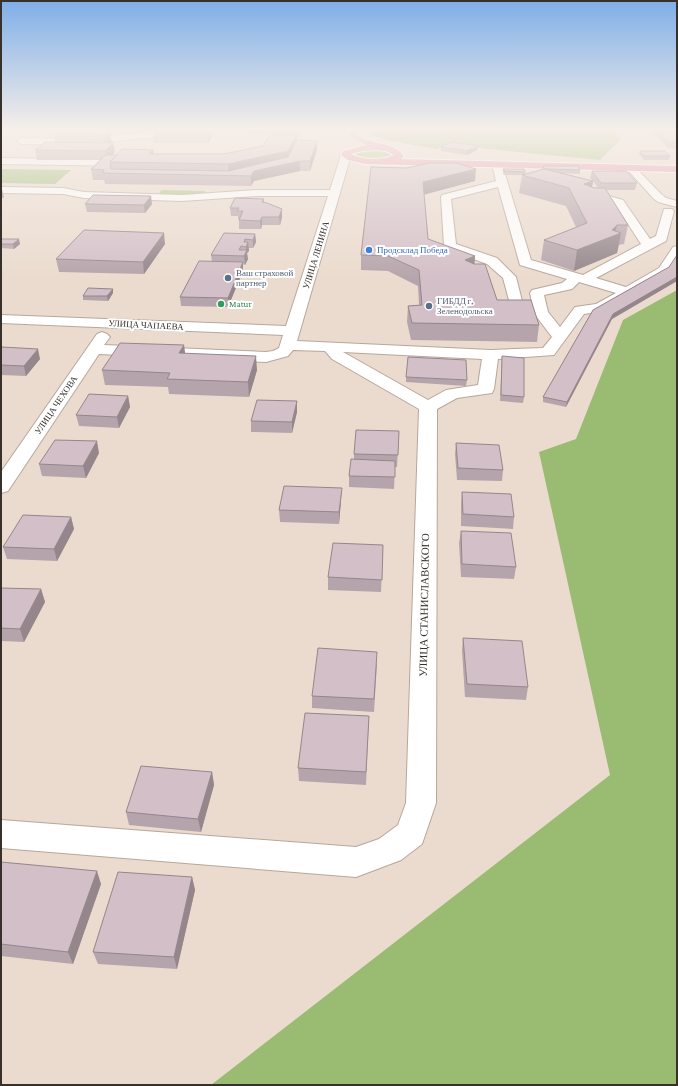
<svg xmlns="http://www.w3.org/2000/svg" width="678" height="1086" viewBox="0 0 678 1086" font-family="'Crimson Pro',serif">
	<rect width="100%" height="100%" fill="#ebdbce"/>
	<path fill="#a7c881" d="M370,150L385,151L391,155C382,161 365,161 356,155L355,153L360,151Z
		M161,190L205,191L204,193L198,195L159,194Z"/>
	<path fill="#9abb72" d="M373,129H614L621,139L600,160L488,149L450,144L437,149L391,141L371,135Z
		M1,169L71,170L55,184L1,183Z
		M677,290V1085H211L610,775L539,452L576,439L623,320Z"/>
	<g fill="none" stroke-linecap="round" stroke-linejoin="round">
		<defs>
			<path id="minor" d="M184,129H219L215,132L70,145L21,144L17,141L21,138L70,139Z
				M346,152L351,155L297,341L491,350L543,348L552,337L536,316L512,311L503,278L487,264L446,249L444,246L441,197L442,195L496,181L492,164L494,162L497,161L502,164L531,260L583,275L641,244L615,204L580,194L579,192L580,190L584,189L623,200L650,239L656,236L664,209H672L674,211L666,241L596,278L626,287L659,268L673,247L677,246V260L669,274L604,311L584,314L554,355L498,359L494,389L492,393L457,398L437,409L436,803L422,844L401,860L356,877L1,848V820L356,847L379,839L398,825L406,803L419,409L332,359L325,351L293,350L288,356L266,362L99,354L8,491L1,493V472L97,334L102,332L107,334L110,337L104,345L266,352L273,351L279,348L283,335L1,323V315L286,326L328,196H257L182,201L84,198L63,194L1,193V187L63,188L84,192L182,195L257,190H330L341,155ZM498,187L520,265L567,279L562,283L532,290L530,293L533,307L523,305L516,277L497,258L456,244L451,199ZM579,282L616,293L596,304L575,307L560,327L548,312L544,295L572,289ZM343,352L482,359L478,385L446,390L428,400Z
				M1,158L128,160L133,163L128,166L1,164Z
				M631,165L634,166L661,194L666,198L677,201V207L658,202L653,198L626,168Z"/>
			<path id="major" d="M347,129H353C356,132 359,136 363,138C376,144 395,143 404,156L401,159L677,166V172L365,164L348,160L341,155L343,151L367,145C358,142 352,138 346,131ZM376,150L386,151L394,155C382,161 363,160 351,154L362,151Z"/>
		</defs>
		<use href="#minor" stroke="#b7a79b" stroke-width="2"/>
		<use href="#major" stroke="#fff" stroke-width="2"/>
		<use href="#minor" fill="#fff" fill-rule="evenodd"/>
		<use href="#major" fill="#e994aa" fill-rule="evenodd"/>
	</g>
	<path fill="#b5a4ab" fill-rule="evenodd" d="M64,129H98L97,130L112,143H113L115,152L112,155H117L153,150L154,154H224L263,146L270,135L248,134V129H302L299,135H297V140L317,150L310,171H300L254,181L251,186L105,184L104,180H93L91,169L100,160H37L35,150L55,142L54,136Z
		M153,129H212V137L208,143H154Z
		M649,129H677V149L668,148Z
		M441,147L477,150L467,155L441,151Z
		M640,151L670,156L669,160H644L639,154Z
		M543,166L580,170V174L563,173L593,181L590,178L592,171L637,183L635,190H606L628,225L624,244L619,245L617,253L574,271L541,260L544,240L576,227L566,206L519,193L522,175H504L503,173V169L525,172V174L543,169ZM593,181L598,188L592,187Z
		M371,167L475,181L424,194L428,239L475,256L474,264L497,300L539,325L537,342L411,340L407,322L408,306L419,305L418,286L388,271L361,270V255Z
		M264,199V202L282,209V217L280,225H262L261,229H239V219H238V216H231L230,208Z
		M85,204H152L145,213L87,212Z
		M255,234L256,242L253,248H249V251L247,253L248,259L245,265L243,264V271L228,307L181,306L180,297L212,262L211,255Z
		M1,239L20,244L14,249L1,248Z
		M165,244L144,274L59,272L56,259Z
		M677,255V281L612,319L566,407L543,402V397L593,310L669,267Z
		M113,289V293L108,301L83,300V296Z
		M1,349L40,359L26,376L1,375Z
		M185,354L257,370L249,397L169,394L168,387L105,385L102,370Z
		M502,356L524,397L523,403L500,401Z
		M406,377L467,380L466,386L406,382Z
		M128,396L130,407L119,428L79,426L76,415Z
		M297,401V412L292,433L251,432V421Z
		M399,431L397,467H395L394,489L349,487V476L354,459V454Z
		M456,443L503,470L502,481L457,480L455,454Z
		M99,453L86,478L42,476L39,464Z
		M462,492L514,517L513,529L461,526V504Z
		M341,500L339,524L280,522L279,510Z
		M71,517L74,529L57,561L7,559L3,547Z
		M461,531L516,567L514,579L461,577L459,543Z
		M383,545L381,592L328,590V577Z
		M1,588L41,589L45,602L24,642L1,641Z
		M463,638L528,687L526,700L465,697L462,651Z
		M377,664L374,712L312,708V696Z
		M369,716L366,785L299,781L298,768Z
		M212,772L214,785L201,832L129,825L126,812Z
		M1,863L101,884L73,964L1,956Z
		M192,877L195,890L177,969L98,964L93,952Z"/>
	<path fill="#94868b" d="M207,129H212V137L208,143Z
		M299,129H302L299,135Z
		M110,130L112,144L113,143L115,152L107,160L103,136Z
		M297,134L298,150L300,161V171L254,181L251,186V176H229L228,164Z
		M317,141V150L310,171V161Z
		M478,146L477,150L467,155V151Z
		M153,150L155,163L149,154Z
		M476,169L475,181L423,195V182Z
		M593,181L590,199L584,184Z
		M2,189L4,197L1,199V190Z
		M151,196L152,204L145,213L144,205Z
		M282,209V217L280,225L279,217Z
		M262,217V225L261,229L260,221Z
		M617,225L615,235L621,233L617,253L574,271L577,250L612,230Z
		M164,233L165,244L144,274L143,262Z
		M255,234L256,242L253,248V240Z
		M19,239L20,244L14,249L13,244Z
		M245,239L246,246L248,242L249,251L247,253L248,259L245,265L244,256L246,252V247L244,242Z
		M475,256L474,271L465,260Z
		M243,262V271L228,307V298Z
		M677,277V281L612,319L566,407L567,402L613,314Z
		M113,289V293L108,301L107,296Z
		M184,345L186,359L179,353Z
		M38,349L40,359L26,376L24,366Z
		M256,356L257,370L249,397L248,382Z
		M128,396L130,407L119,428L117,417Z
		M297,401V412L292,433V422Z
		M97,441L99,453L86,478L83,466Z
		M342,488L339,524V512Z
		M71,517L74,529L57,561L54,549Z
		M41,589L45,602L24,642L20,629Z
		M212,772L214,785L201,832L198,819Z
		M97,871L101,884L73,964L68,952Z
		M192,877L195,890L177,969L174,957Z"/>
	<path fill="#d3bfc7" stroke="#94868b" d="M656,129H677V142H669Z
		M62,130H110L103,136H54Z
		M270,134H297L288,151L228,164L110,162L122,149L153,150L149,154H224L263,146Z
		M297,140L317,141L310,161H300L254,171L251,176L103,173L104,170L91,169L106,155H117L110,162L111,169L229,171L288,157Z
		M45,142L113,143L105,151L35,150Z
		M452,142L478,146L467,151L441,147Z
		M640,151H665L670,156H644Z
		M430,163H456L476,169L423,182L428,239L475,256L465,260L474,264H485L497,300H531L539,325L412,323L408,306L422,305L419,270L388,256L361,255L371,167L406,168Z
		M543,166H578L580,170L547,169H544Z
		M503,169H524L525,172L504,171Z
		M544,169L593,181L584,184L594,188H605L628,225H617L612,230L621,233L577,250L544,240L587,223L569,188L522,175Z
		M592,171H626L637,183H601Z
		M93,195L151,196L144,205L85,204Z
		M235,198L264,199L262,202L267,203L282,209L279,217H262L260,221L239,220L243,211H237L239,208H230Z
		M84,230L164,233L143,262L56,259Z
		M224,233L255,234L253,240L245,239L244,242H248L246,247L241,246L239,250H247L244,256L211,255Z
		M1,239H19L13,244H1Z
		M677,255V277L613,314L567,402L543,397L593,310L669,267Z
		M199,261L243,262L228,298L180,297Z
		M88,288L113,289L107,296H83Z
		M120,343L184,345L179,353L256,356L248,382L167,379L170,373L102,370Z
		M2,347L38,349L24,366L1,365V349Z
		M502,356L524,358V397L501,395Z
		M408,357L466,360L467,380L406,377Z
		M89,394L128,396L117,417L76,415Z
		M257,400L297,401L292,422L251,421Z
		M356,430L399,431L398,455L354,454Z
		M55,440L97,441L83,466L39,464Z
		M456,443L499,445L503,470L458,468Z
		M351,459L395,461V477L349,476Z
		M284,486L342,488L339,512L279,510Z
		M462,492L511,494L514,517L463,514Z
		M23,515L71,517L54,549L3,547Z
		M461,531L511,533L516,567L462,564Z
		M333,543L383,545L382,580L328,577Z
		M1,588L41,589L20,629L1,628Z
		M463,638L522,641L528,687L467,684Z
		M318,648L377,652L374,699L312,696Z
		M305,713L369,716L366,772L298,768Z
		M141,766L212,772L198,819L126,812Z
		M1,862L97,871L68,952L1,944Z
		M118,872L192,877L174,957L93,952Z"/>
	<linearGradient id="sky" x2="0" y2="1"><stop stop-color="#7eaee8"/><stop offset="0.46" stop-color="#f6efe9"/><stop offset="1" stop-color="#f6efe9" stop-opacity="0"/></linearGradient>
	<rect width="678" height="281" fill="url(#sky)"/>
	<circle fill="#3f7fe0" stroke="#fff" stroke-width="1.5" cx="369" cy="250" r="4"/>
	<g fill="#5c6f8a" stroke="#fff" stroke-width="1.5">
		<circle cx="228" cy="278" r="4"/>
		<circle cx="429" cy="306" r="4"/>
	</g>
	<circle fill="#2e9e5b" stroke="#fff" stroke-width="1.5" cx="221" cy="304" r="4"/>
	<g text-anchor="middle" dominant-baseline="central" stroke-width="4" stroke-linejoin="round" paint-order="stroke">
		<g font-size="9" fill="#366cbe" stroke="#fff" text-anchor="start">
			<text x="377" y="250">Продсклад Победа</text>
		</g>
		<g font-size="9" fill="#37302b" stroke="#fff">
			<text transform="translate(316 255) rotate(-73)">УЛИЦА ЛЕНИНА</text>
			<text transform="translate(146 325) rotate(3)">УЛИЦА ЧАПАЕВА</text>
			<text transform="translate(56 405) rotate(-56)">УЛИЦА ЧЕХОВА</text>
		</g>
		<g font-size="9" fill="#4e5e75" stroke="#fff" text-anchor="start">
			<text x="236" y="273">Ваш страховой<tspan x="236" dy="10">партнер</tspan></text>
			<text x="437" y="301">ГИБДД г.<tspan x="437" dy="10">Зеленодольска</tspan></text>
		</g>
		<g font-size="9" fill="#27864d" stroke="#fff" text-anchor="start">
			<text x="229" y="304">Matur</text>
		</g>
		<g font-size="11" fill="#37302b" stroke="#fff">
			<text transform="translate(424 605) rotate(-89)">УЛИЦА СТАНИСЛАВСКОГО</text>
		</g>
	</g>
	<rect width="678" height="1086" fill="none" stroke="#37302b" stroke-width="4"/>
</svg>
